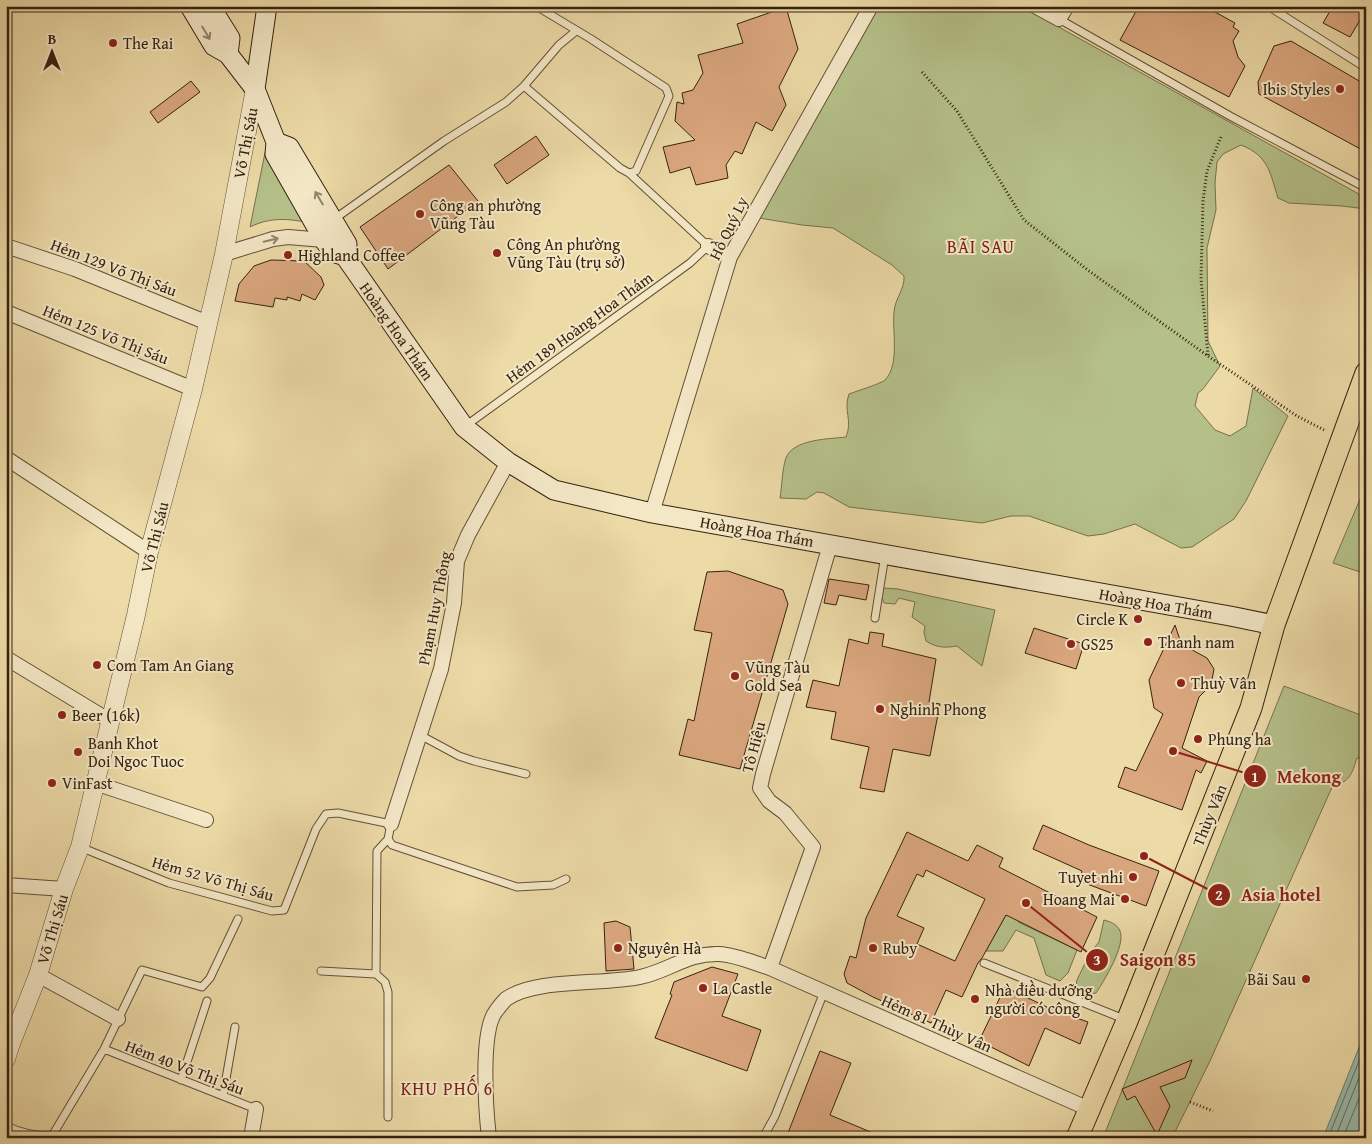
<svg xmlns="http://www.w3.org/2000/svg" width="1372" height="1144" viewBox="0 0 1372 1144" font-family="'Gentium Book Plus',serif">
	<rect width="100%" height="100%" fill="#ecdaa7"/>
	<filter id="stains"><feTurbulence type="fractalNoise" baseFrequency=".004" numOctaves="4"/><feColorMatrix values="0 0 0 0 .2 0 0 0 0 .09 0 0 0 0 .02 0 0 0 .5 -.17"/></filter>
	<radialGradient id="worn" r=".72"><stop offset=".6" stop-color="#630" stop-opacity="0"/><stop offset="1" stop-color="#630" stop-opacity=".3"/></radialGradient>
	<path fill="#b5c089" stroke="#75714c" d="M878,6H1021L1357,193L1366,201V209L1342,206L1289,203L1278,198C1270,173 1269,156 1241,145L1223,154L1217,162L1215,183L1216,210L1207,248L1208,341L1220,366L1203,389L1198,393L1195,406L1215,430L1230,436L1246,426L1253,388L1288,416L1246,501L1234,519L1192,547L1181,548L1135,524L1104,534L1088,536L1029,516H1011L982,523L849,507L824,493L817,492L806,499L780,498C782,487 782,469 786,458C793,439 829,439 846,437C853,420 843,411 849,394C857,391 880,384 885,380C900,365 892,331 894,312C895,298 905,289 904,276L892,265L833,228L802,225L759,218Z
		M267,143L315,224C292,219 272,216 250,227Z
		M1366,485V574L1333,563Z
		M884,588L898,589L995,610L982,666L957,646C945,648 937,648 926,641L924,632L925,626L912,617L915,602L899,598L895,604L884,603L880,594Z
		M1284,686L1366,717V758H1357C1352,773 1350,783 1333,785L1210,1061L1172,1138H1103Z
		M1012,904L1025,910L1018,922L1077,950L1068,973L1060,981L1046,975L1034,938L1016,930L1003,951H986Z
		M1104,920C1111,922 1117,924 1120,931C1126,945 1104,981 1096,993L1089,994L1076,985L1077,980L1090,953L1099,942Z"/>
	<path fill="#99baab" stroke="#717d6d" d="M1366,1030V1138H1323Z"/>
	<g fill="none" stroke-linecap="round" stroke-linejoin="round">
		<path stroke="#676e5e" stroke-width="1" d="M1328,1138L1366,1044
			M1335,1138L1366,1060
			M1343,1138L1366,1081"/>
	</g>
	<path fill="#dba77f" stroke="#352210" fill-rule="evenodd" d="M1139,6H1204L1235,23L1233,27L1239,31L1233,41L1238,57L1245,66L1229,97L1120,40Z
		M1333,6H1366V10L1350,37L1323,23Z
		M786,7L798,49L779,87L786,105L772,131L756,122L742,154L735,151L726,165L728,178L696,185L690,167L670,173L663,147L695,140L675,121L677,102L684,104L682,93L693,90L703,73L698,55L743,43L737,24Z
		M1291,41L1366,85V152L1259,94L1258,82L1274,46Z
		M191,81L200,92L158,123L150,112Z
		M536,136L549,155L507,184L494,165Z
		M449,165L478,201L388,269L360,227Z
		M271,260L304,261L321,277L324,285L315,300L302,294L300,301L287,297V300L275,298L273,307L235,301L239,284L254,266Z
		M728,571L783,590L788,604L740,769L679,755L688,719L694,721L712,633L694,630L707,572Z
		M829,579L869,585L866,600L839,595L836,605L824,603Z
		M1175,625L1180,640L1194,651L1207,658L1214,669L1211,685L1199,697L1182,748L1207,761L1201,773L1196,770L1182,810L1118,787L1125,767L1136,771L1163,714L1154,708L1149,680Z
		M1034,628L1084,644L1076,669L1025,653Z
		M870,632L884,634L882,646L936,659L929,702L940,704L930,756L893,749L884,792L860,788L869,747L831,739L836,712L806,707L813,680L839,686L849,639L868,644Z
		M1043,825L1089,845L1159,871L1146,906L1079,881L1082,871L1033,849Z
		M907,832L968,861L977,845L1003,858L999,867L1097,917L1081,952L1006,915L982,958L978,963L962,997L946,990L931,1023L873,997L847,983L844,974L850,956L856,958L866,918ZM926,870L985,899L955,961L917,944L924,928L897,916L917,874L923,877Z
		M616,921L630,927L634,969L606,971L604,923Z
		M712,967L738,974L722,1016L761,1030L747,1071L655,1038L672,995L670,994L674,982Z
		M1005,987L1051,1009L1088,1022L1080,1044L1045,1028L1029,1066L979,1041Z
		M820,1051L851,1063L830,1115L885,1138H786Z
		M1192,1060L1185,1078L1160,1087L1170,1106L1157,1135L1135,1096L1127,1100L1122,1089Z"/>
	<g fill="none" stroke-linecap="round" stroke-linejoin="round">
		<defs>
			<path id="service" d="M1268,6L1366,68
				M1059,19L1230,116L1366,188
				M524,86L620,168L629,173L636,171L669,96L666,88L591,39L536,6
				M333,220L444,141L506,102L524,86L559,45L576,31
				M464,427L690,263L708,246L629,173
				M875,618L885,555
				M420,735L459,756L474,761L526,774
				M80,847L169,883L272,911L284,910L316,829L326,814L338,813L391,824L388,839L392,845L517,887L553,885L566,879
				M984,963L1124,1019
				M321,971L376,974L385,982L388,992V1117
				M376,974L377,851L388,839
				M104,1049L256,1109
				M181,1080L207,1001
				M223,1096L235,1027
				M6,1126C21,1133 36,1136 52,1136L104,1049L142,970L202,987L210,978L238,919
				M751,1138L764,1136L775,1116L824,992"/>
			<path id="minor" d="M1035,6L1059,19L1067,6
				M6,246L75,269L208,323
				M708,246L730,257
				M224,254L273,239L288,237L324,240
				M6,312L193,389
				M6,458L149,552
				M652,513L730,257L871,6
				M6,658L110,721
				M95,783L206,820
				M391,824L441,669L454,603L457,561L468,535L508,462
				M6,885L64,889
				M770,968L813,847L785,813L769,801L760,788L763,774L830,545
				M38,975L118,1019
				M251,1138L256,1109
				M489,1138C486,1111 480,1031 496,1011C499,1007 503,1002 506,999C535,978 604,985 640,977C669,971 687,953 719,954C737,955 754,963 770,968L1089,1109"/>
			<path id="tertiary" d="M6,1059L10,1046L38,975L64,889L80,847L136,615L149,552L193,389L224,254L255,89"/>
			<path id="secondary" d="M190,6L214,46L228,54L255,89L276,142L275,154L324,240L333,252L345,256L464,427L508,462L554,490L652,513L1230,616L1274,625
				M210,6L230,38L228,54
				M255,89L267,6
				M276,142L289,147L347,244L345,256"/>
			<path id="primary" d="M1077,1138L1127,1021L1251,708L1274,625L1366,373"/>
		</defs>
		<use href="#service" stroke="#635036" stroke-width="9"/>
		<use href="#minor" stroke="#635036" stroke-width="16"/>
		<use href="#tertiary" stroke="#635036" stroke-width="19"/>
		<use href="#secondary" stroke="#352210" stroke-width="21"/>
		<use href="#primary" stroke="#352210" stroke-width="23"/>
		<path stroke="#352210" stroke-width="3" stroke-dasharray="1 2.5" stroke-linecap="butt" d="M922,72L957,111L1024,220L1089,271L1208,356L1297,416L1326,431
			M1208,355L1201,279L1203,201L1207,171L1221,137
			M1190,1102L1213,1111
			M1135,1138L1136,1134"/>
		<use href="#service" stroke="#f3e7c6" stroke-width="7"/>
		<use href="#minor" stroke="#f3e7c6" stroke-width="14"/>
		<use href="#tertiary" stroke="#f3e7c6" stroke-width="18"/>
		<use href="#secondary" stroke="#f3e7c6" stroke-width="19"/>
		<use href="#primary" stroke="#ecdaa7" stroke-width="21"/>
	</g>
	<defs><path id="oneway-shaft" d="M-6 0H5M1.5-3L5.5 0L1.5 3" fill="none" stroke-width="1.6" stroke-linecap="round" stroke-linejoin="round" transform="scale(1.25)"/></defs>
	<g stroke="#94846b">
		<use href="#oneway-shaft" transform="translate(206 33) rotate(59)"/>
		<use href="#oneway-shaft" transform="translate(319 198) rotate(-121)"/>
		<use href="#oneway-shaft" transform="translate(271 240) rotate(-13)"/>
	</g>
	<g fill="#8f2418" stroke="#f3e7c6" stroke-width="2">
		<circle cx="113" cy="43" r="5"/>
		<circle cx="1340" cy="89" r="5"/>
		<circle cx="420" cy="214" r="5"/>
		<circle cx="497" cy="253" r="5"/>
		<circle cx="288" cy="255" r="5"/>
		<circle cx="1138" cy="619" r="5"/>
		<circle cx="1148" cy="642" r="5"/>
		<circle cx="1071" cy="644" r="5"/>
		<circle cx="97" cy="665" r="5"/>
		<circle cx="735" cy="676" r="5"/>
		<circle cx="1181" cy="683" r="5"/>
		<circle cx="880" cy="709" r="5"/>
		<circle cx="62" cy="715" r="5"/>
		<circle cx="1198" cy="739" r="5"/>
		<circle cx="78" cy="752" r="5"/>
		<circle cx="52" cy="783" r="5"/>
		<circle cx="1133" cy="877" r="5"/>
		<circle cx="1125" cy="899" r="5"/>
		<circle cx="618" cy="948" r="5"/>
		<circle cx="873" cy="948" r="5"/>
		<circle cx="1306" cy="979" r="5"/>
		<circle cx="703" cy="988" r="5"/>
		<circle cx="975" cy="999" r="5"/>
	</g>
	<g text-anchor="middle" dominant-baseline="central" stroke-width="4" stroke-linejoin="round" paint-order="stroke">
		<g font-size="16" fill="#352210" stroke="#f3e7c6" text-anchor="start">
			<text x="123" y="43">The Rai</text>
			<text x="1330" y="89" text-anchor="end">Ibis Styles</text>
			<text x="430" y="205">Công an phường<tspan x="430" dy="18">Vũng Tàu</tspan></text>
			<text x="507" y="244">Công An phường<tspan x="507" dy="18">Vũng Tàu (trụ sở)</tspan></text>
			<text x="298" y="255">Highland Coffee</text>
			<text x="1128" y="619" text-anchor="end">Circle K</text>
			<text x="1158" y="642">Thanh nam</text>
			<text x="1081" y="644">GS25</text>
			<text x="107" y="665">Com Tam An Giang</text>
			<text x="745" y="667">Vũng Tàu<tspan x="745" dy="18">Gold Sea</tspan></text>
			<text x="1191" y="683">Thuỳ Vân</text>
			<text x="890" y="709">Nghinh Phong</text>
			<text x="72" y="715">Beer (16k)</text>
			<text x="1208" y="739">Phung ha</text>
			<text x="88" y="743">Banh Khot<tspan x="88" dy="18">Doi Ngoc Tuoc</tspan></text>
			<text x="62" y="783">VinFast</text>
			<text x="1123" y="877" text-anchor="end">Tuyet nhi</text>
			<text x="1115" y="899" text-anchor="end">Hoang Mai</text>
			<text x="628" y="948">Nguyên Hà</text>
			<text x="883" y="948">Ruby</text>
			<text x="1296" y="979" text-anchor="end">Bãi Sau</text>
			<text x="713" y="988">La Castle</text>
			<text x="985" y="990">Nhà điều dưỡng<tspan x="985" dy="18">người có công</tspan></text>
		</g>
		<g font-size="16" fill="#352210" stroke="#f3e7c6">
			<text transform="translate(245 143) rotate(-79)">Võ Thị Sáu</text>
			<text transform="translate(728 228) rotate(-64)">Hồ Quý Ly</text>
			<text transform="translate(114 267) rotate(21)">Hẻm 129 Võ Thị Sáu</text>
			<text transform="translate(579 327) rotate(-36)">Hẻm 189 Hoàng Hoa Thám</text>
			<text transform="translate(397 331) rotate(55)">Hoàng Hoa Thám</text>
			<text transform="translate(106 334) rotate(22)">Hẻm 125 Võ Thị Sáu</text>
			<text transform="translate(757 531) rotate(10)">Hoàng Hoa Thám</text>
			<text transform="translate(154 537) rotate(-76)">Võ Thị Sáu</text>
			<text transform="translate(1156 603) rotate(10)">Hoàng Hoa Thám</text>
			<text transform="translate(434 608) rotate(-79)">Phạm Huy Thông</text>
			<text transform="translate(753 747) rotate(-75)">Tô Hiệu</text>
			<text transform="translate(1209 815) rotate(-68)">Thùy Vân</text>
			<text transform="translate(213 878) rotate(16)">Hẻm 52 Võ Thị Sáu</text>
			<text transform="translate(52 929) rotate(-73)">Võ Thị Sáu</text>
			<text transform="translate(937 1023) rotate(24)">Hẻm 81 Thùy Vân</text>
			<text transform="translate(185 1067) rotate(21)">Hẻm 40 Võ Thị Sáu</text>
		</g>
		<g font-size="18" letter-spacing="1" fill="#7a1f14" stroke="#f3e7c6">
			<text x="981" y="246">BÃI SAU</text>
			<text x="447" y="1088">KHU PHỐ 6</text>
		</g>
	</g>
	<path fill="none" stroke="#8f2418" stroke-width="2" d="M1173 751L1255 776M1144 856L1219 895M1026 903L1097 960"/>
	<g fill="#8f2418" stroke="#f3e7c6" stroke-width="2">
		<circle cx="1173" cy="751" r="5"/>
		<circle cx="1144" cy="856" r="5"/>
		<circle cx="1026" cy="903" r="5"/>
		<circle cx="1255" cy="776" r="12"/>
		<circle cx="1219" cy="895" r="12"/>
		<circle cx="1097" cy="960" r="12"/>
	</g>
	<g font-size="15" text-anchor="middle" font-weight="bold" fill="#fff">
		<text x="1255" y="782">1</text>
		<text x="1219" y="900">2</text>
		<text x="1097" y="965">3</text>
	</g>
	<g font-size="18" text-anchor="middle" font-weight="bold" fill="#8f2418" stroke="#f3e7c6" stroke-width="4" stroke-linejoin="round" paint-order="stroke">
		<text x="1309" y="783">Mekong</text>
		<text x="1281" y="901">Asia hotel</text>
		<text x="1158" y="966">Saigon 85</text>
	</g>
	<rect width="1372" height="1144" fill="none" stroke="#ecdaa7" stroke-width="25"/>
	<rect x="8" y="8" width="1357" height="1129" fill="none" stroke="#352210" stroke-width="2.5"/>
	<rect x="12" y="12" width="1347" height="1119" fill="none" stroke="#352210"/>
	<g transform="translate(52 52)" stroke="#f3e7c6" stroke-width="4" paint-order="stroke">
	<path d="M0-4L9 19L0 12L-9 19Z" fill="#352210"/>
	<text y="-8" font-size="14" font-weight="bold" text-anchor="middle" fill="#352210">B</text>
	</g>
	<rect width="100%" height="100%" filter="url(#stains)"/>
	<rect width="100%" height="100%" fill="url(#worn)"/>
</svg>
